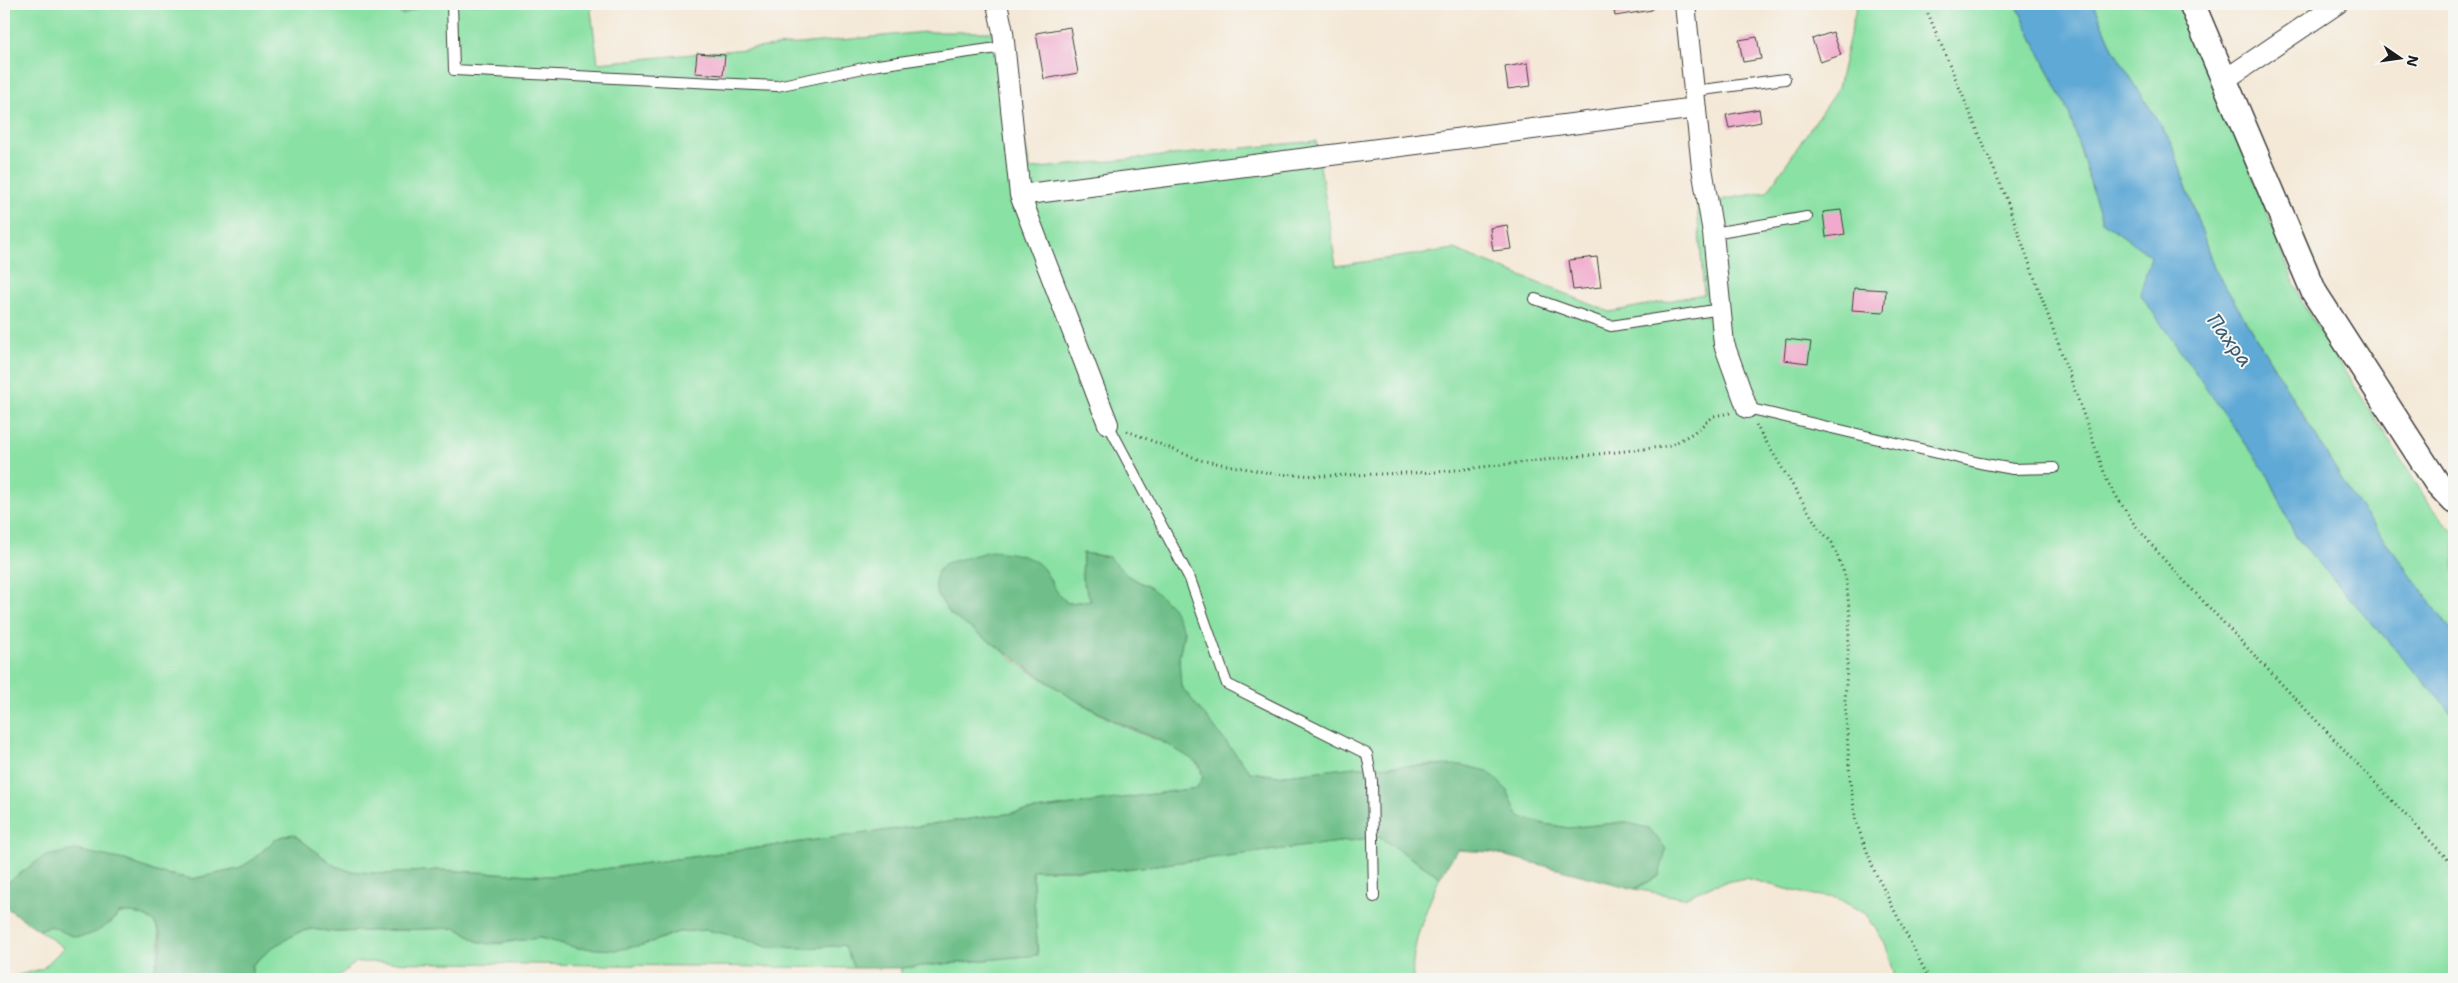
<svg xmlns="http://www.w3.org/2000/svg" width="2458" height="983" viewBox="0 0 2458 983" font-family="'Shantell Sans',sans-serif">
	<rect width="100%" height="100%" fill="#f6f6f2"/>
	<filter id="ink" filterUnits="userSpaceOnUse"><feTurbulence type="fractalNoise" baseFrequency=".02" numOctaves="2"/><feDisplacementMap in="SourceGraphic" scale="10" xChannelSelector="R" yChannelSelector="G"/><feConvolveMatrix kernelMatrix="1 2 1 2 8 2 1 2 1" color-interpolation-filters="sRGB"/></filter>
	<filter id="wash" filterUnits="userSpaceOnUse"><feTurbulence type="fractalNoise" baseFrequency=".0096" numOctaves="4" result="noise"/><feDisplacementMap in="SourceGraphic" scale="20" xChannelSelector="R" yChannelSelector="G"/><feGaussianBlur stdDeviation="1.12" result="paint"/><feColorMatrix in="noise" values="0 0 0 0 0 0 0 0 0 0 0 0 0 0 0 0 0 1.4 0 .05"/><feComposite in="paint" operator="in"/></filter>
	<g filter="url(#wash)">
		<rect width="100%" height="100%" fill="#f4e8d6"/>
		<path fill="#8ae1a4" stroke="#537e60" d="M4,4H386L389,6L417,8L419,4H590L598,63L925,32H1003L1030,169L1316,141L1336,266L1454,249L1610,312L1704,294L1697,204L1767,192L1838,88L1857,4H2016L2069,113L2102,221L2151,256L2269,477L2296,537L2454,716V979H1896L1885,943L1866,914L1837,898L1806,894L1745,878L1713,885L1684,898L1635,889L1659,876L1623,822L1569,828L1544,824L1517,816L1507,790L1435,764L1410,767H1355L1277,776L1250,772L1180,686L1179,658L1184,631L1151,588L1128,576L1109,557L1083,553L1082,579L1092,601L1068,603L1057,595L1045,572L1002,649L1010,658C1046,681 1081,705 1119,724C1143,736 1170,742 1192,759C1199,764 1201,769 1203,778L1197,788L552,876L438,870L385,874L350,871L335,866L293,834L277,838L251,861L238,869L192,879L156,872L125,860L4,885Z
			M2094,4H2186L2302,303L2431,507L2454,533V634L2352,496L2214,268L2171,142L2114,51Z
			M1379,837L1440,877C1427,908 1410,945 1413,979H901V968L1038,955L1032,870H1117Z
			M133,912C167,920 162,943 154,971L144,978L4,979L42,969L64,948L39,930L51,926L75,936L111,923L119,913Z
			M457,928L476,941L501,944L527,938H540L578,948L643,945L678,932L706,930L731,935L767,947L807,948L845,945L854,968L356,962L335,979L251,978L252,965L273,947L299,932L311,929L336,932Z"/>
		<path fill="#6fbf8a" stroke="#466e53" d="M386,4H419L417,8L403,15Z
			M991,551C1011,553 1033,554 1045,571C1053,584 1056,594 1068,603L1091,601L1082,579L1083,553L1109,557L1128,576L1151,588L1172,607L1184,631L1179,658L1181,686L1250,772L1277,776L1355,767L1461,765L1488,771L1507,790L1518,816L1544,824L1569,828L1623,822L1649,828L1666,849L1659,876L1635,889L1491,852L1457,850L1440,877L1379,837L1117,870H1032L1038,955L901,968H854L844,945L807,948L767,947L731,935L706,930L678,932L643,945L617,950L578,948L540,938L488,944L476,941L457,928L336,932L311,929L299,932L273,947L252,965V979H133C140,978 149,978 154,971C157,968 157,960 159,956C168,925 149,911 119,913C110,925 89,940 73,936C66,934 58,929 51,926L39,930L4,906V885L43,857L75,850L125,860L156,872L192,879L238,869L251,861L277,838L293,834L335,866L350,871L385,874L438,870L552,876L1197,788L1203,777L1200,765L1190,758L1160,740L1121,724L1070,697L950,614L937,594L935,583L938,571L946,563Z"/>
		<path fill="#5ea9d6" stroke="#3d6279" d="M2016,4H2094L2114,51L2171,142L2214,268L2352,496L2454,634V716L2296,537L2269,477L2140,294L2151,256L2102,221L2069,113Z"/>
		<g id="blocks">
			<path fill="#f1aacc" d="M1613,4H1651L1652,10L1615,16Z
				M1070,27L1078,73L1044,79L1036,33Z
				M1833,32L1841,55L1820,62L1812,39Z
				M1757,37L1761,59L1743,62L1739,40Z
				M697,53L725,55L723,75L695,73Z
				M1528,63L1531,86L1508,89L1505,67Z
				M1759,109L1761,122L1729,128L1726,115Z
				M1841,210L1845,234L1826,237L1823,212Z
				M1507,225L1511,249L1493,251L1490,228Z
				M1597,257L1601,287L1573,290L1569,260Z
				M1854,288L1886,290L1884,312L1852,310Z
				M1786,339L1811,342L1808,363L1784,360Z"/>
		</g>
	</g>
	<g filter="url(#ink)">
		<use href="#blocks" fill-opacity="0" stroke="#3c3b38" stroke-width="1"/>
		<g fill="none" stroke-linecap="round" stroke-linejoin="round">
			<defs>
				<path id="service" d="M452,4L454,70L777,86L878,65L1004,47
					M1695,91L1785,79
					M1713,233L1807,217
					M1535,299L1611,326L1721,309
					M1747,408L1980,463L2013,469L2054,468
					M1108,424L1190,579L1227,684L1367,754L1372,781L1374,897"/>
				<path id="minor" d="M997,4L1003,32L1020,195L1108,424
					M1685,4L1702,168L1713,233L1724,344L1747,408
					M2223,81L2337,4
					M1020,195L1696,108"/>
				<path id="tertiary" d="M2192,4L2314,292L2437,483L2454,501"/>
			</defs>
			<use href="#service" stroke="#3c3b38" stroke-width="12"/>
			<use href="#minor" stroke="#3c3b38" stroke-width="22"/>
			<use href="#tertiary" stroke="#3c3b38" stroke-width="28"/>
			<path stroke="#3c3b38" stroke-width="3" stroke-dasharray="1 4" stroke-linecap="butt" d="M1924,4L2006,198L2108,483L2134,524L2167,563L2454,866
				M1756,425L1818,527L1832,543L1846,578L1850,618L1845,701L1850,780L1856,822L1874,870L1929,979
				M1127,431L1200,460L1275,474L1323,476L1437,472L1670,446L1693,433L1714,416L1730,413"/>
			<use href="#service" stroke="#fff" stroke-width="10"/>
			<use href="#minor" stroke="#fff" stroke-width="20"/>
			<use href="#tertiary" stroke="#fff" stroke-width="25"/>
		</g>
	</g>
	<g text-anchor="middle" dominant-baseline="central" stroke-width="4" stroke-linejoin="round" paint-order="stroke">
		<g font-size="20" font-style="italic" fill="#3a5b70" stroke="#f6f6f2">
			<text transform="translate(2230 340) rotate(53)">Пахра</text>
		</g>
	</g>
	<rect width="2458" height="983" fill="none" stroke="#f6f6f2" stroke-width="20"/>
	<g transform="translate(2400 58) rotate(103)" stroke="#f6f6f2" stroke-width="4" paint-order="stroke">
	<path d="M0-4L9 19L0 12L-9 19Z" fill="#1c1c1c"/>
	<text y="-8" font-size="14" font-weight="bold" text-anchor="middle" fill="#1c1c1c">N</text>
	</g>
</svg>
